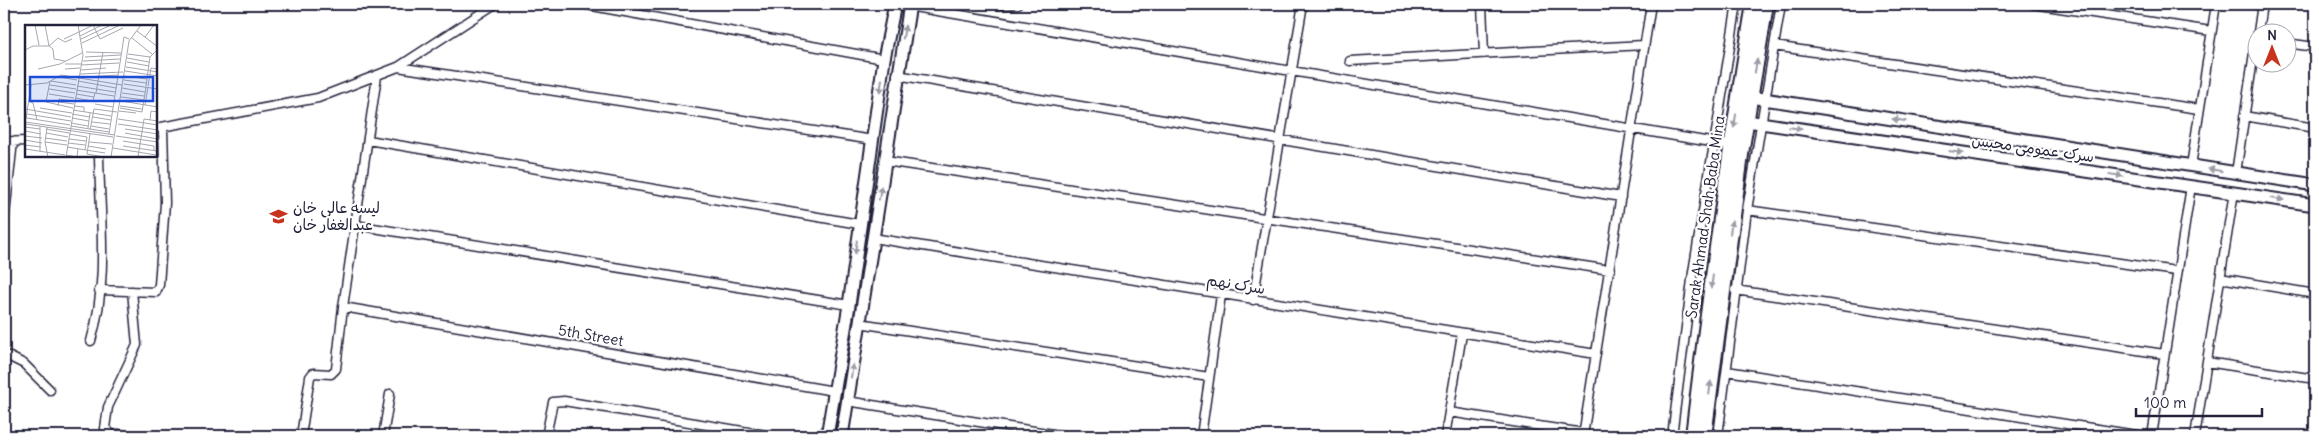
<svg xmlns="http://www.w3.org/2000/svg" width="2319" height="440" viewBox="0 0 2319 440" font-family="Delius,'Playpen Sans Arabic',sans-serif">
	<rect width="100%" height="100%" fill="#fff"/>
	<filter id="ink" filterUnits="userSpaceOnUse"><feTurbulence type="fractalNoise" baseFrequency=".02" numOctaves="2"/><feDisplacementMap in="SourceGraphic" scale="10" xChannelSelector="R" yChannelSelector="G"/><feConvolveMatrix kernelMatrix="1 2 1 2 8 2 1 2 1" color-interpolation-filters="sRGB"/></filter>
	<g filter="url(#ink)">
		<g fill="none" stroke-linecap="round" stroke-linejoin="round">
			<defs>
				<path id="street" d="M581,4L884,59
					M896,4L1734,146
					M1482,4L1484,54
					M2033,4L2211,31
					M998,5L1018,4
					M2258,32L2262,4
					M2286,43L2315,47
					M1774,46L2199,109
					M1350,61L1644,45
					M398,67L873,140
					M897,75L1621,197
					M2244,116L2315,128
					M156,128L318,98L398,67L495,4
					M368,140L859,224
					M4,142L26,141
					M885,161L1610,270
					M2191,166L2216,4
					M2236,173L2256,39
					M1747,210L2176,271
					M4,224L13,141
					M355,225L849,305
					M873,238L1596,354
					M2220,278L2315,294
					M99,290L156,292L159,285L165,203L163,127
					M1735,290L2164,354
					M1253,300L1303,4
					M343,307L834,391
					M859,323L1209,377
					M91,341C109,282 100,217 99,156
					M4,354L24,364L50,390
					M2207,362L2315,379
					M1727,371L2143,436
					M847,401L1066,436
					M1449,412L1584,433
					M112,435L105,428L108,407L137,345L132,291
					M113,436L118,434L129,436
					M301,436L310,377L313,373L331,374L336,369L343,307L377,76
					M383,436L390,394
					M546,436L553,402L564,401L772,436
					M1201,436L1221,295
					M1445,436L1462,334
					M1583,436L1651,4
					M1672,436L1693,272L1737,4
					M1718,436L1747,210L1781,4
					M2152,436L2191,186
					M2195,436L2234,192"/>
				<path id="secondary" d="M1751,97L2315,185
					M1747,121L2315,205
					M827,436L849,305L884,59L895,4
					M842,436L910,4"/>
				<path id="highway" d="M1693,436C1710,291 1730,147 1754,4
					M1704,436L1742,147L1766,4"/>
			</defs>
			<use href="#street" stroke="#22223b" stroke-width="11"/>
			<use href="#secondary" stroke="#22223b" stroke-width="15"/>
			<use href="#highway" stroke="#22223b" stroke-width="18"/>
			<use href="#street" stroke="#fff" stroke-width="8"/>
			<use href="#secondary" stroke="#fff" stroke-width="11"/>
			<use href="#highway" stroke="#fff" stroke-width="14"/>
		</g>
		<defs><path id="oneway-solid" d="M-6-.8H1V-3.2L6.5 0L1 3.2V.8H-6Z" transform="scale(1.25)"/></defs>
		<g fill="#9c9ca7">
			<use href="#oneway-solid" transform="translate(904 32) rotate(-80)"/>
			<use href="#oneway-solid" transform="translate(1756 66) rotate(-80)"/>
			<use href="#oneway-solid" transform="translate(881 86) rotate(98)"/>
			<use href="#oneway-solid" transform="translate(1899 120) rotate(-171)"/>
			<use href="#oneway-solid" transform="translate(1735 121) rotate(99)"/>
			<use href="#oneway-solid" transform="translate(1795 128) rotate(8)"/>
			<use href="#oneway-solid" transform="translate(1956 152) rotate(8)"/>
			<use href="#oneway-solid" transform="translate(2215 170) rotate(-171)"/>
			<use href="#oneway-solid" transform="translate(2116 175) rotate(8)"/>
			<use href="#oneway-solid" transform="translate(880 193) rotate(-81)"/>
			<use href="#oneway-solid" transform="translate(2277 199) rotate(9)"/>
			<use href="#oneway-solid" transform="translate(1731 227) rotate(-82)"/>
			<use href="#oneway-solid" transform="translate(856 247) rotate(97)"/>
			<use href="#oneway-solid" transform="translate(1712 282) rotate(98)"/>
			<use href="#oneway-solid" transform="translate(852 371) rotate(-81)"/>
			<use href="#oneway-solid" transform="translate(1710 388) rotate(-83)"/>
		</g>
	</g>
	<defs>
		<symbol id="school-bare" viewBox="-9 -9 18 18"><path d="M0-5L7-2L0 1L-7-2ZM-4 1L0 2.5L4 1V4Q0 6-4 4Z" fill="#c8321e" stroke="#fff" stroke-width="2.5" paint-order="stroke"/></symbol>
	</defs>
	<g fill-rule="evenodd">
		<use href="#school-bare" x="266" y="204" width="25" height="25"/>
	</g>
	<g text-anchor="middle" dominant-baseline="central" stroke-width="4.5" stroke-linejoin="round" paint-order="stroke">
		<g font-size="15" fill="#22223b" stroke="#fff">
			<text transform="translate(2033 148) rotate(8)">سرک عمومی محبس</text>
			<text transform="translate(1705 217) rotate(-82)">Sarak Ahmad Shah Baba Mina</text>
			<text transform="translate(1236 284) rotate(9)">سرک نهم</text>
			<text transform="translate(591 335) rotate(10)">5th Street</text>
		</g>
		<g font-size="15" fill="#22223b" stroke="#fff" text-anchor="start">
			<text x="293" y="207">لیسه عالی خان<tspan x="293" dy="17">عبدالغفار خان</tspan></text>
		</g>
	</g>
	<g transform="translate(25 25)">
		<rect width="132" height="132" fill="#fff"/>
		<path fill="none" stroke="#a7a7b1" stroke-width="1" d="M10,0L14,20M20,0L24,21M68,0L75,14L98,3M112,6L133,22M54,7L68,0M55,11L77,0M120,12L129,0M107,13L127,29M39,14L54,7M56,14L86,0M57,18L95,0M24,21L33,13L40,17L47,14M0,25L8,21H24L28,24L29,34L40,36M61,27L96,28M103,29L125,32M60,32L96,30M102,33L124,37M58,36L95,34M102,37L124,41M40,39H56M56,40L94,38M101,42L133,47M13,44L35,39L57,28M40,44L55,43M56,45L81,43M100,46L133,51M55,49L98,47M99,51L122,54M34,52L52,55M59,52L93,50M99,55L121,58M25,56L21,77L48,83M26,56L51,60M53,56L91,63M99,59L133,64M0,60L22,58L36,50L97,60M25,60L51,64M52,61L90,67M121,61L125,32L133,24M123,61L126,43L133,44M97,63L120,67M24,64L50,68M51,65L89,71M71,68L78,27M97,68L119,71M24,69L49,73M51,69L69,72M96,72L119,75M50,73L68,76L70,68M4,76L8,78L12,95M96,76L133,82M34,77L49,79M70,79L88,82M120,80L123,62M33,81L34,74L49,76M49,81L59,82V87M95,81L117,84M15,83L47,88M95,83L117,87L121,62M0,84L46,92M48,85L86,91M94,86L111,88M2,89L46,96M47,89L65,92M68,92L86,95M2,93L45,100M47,93L64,96M1,94L6,60M93,94L133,100M125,95L126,86L133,87M0,97L90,110M67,97L85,99M46,98L63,101M1,99L88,112M93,99L133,105M15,101V126M46,101L84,107M66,101L84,104M0,102L15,104M22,102L20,117L23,132M63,103L65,88M21,104L44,108M100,104L133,109M65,105L69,84L92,87M0,106L16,109M21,108L43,112M100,108L133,114M44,109L62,112L60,125M65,109L62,129L79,132M84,109L99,12L104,14M0,111L17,113M91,111L133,117M20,113L42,116M44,114L61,116M0,115L17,118M98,116L129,121V125M20,117L42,120M64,117L87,119M43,118L60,120M0,120L16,122M63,121L81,124M98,121L132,126M42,122L80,128M88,123L131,130M0,124L40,130M41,130L52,132L53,124M41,132L58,30L53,0M86,132L104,16L116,0M113,132L119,94L133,96"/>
		<path fill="#1d4ed8" fill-opacity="0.15" stroke="#1d4ed8" stroke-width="2.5" d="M5,52H128V76H5Z"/>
		<rect width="132" height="132" fill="none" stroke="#22223b" stroke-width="2.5"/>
	</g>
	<rect width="2319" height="440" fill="none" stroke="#fff" stroke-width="20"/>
	<rect x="10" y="10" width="2299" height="420" fill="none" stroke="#22223b" stroke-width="2" filter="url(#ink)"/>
	<g transform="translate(2272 48)"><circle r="24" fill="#ffffff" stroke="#a7a7b1"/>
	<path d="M0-4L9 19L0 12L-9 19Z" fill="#c8321e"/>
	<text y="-8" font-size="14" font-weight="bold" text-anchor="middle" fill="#22223b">N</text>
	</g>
	<path d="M2136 408v8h126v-8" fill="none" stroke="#22223b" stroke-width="2.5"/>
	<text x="2144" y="408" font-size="15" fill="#22223b" stroke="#ffffff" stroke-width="4" paint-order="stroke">100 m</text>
</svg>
